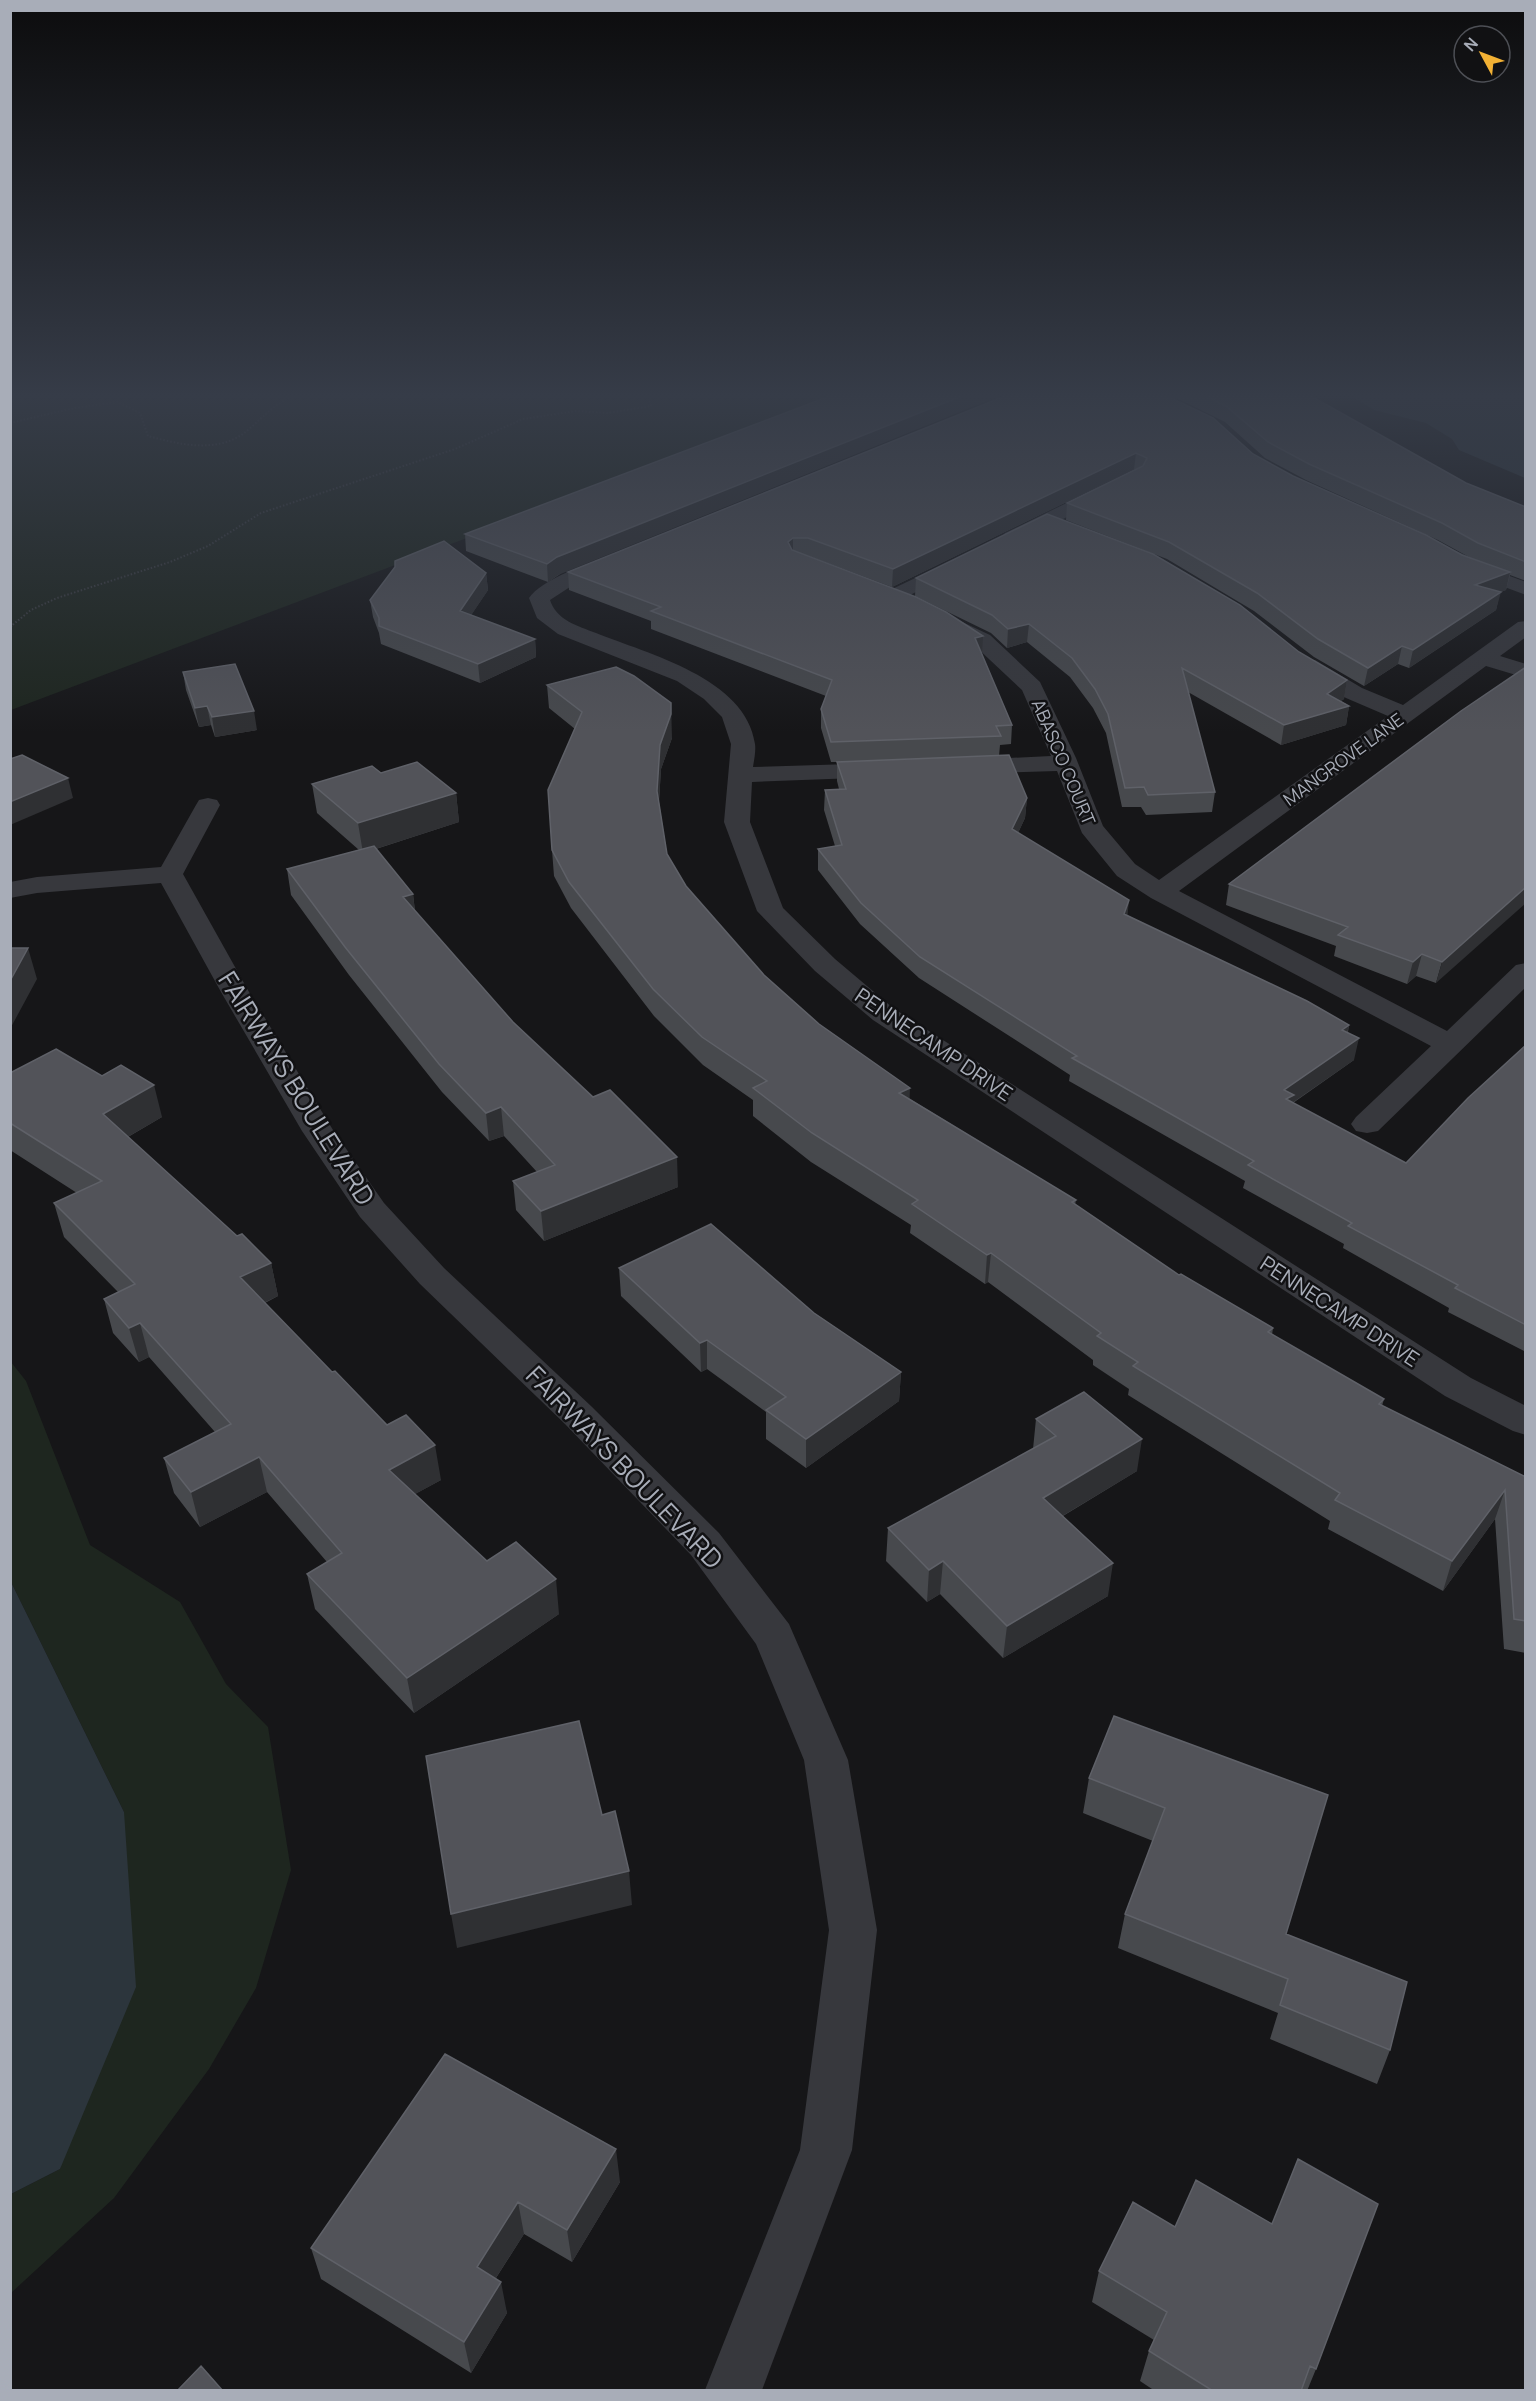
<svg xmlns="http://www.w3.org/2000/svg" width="1536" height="2401" viewBox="0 0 1536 2401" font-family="Manrope,sans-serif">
	<rect width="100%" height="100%" fill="#161618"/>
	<path fill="#1e261f" d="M11,396H843L11,710Z
		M11,1362L26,1381L90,1545L180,1602L226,1684L268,1727L291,1870L256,1988L209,2069L114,2198L11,2293V2194L60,2169L124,1812L11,1582Z"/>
	<path fill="#2c353c" d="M1352,396H1525V478L1459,450L1452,439L1426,423L1374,410Z
		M11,1582L124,1812L136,1987L60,2169L11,2194Z"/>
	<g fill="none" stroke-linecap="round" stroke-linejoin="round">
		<path stroke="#3d3f44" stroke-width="2" stroke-dasharray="1.5 2" stroke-linecap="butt" d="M10,423L70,409L118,402L140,413L148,436C181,445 220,454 248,430C263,417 274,404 293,396
			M10,627L31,610L57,598L170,562L208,546L261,513L455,449L523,419L576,411L608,413L651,406L649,396"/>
		<path stroke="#3d3f44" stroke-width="3" stroke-dasharray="2 3" stroke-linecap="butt" d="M10,627L12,625"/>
		<path fill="#37383d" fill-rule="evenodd" d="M1106,484L1113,486L1115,490L1113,494L1019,541L1012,543L1002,537L1005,533Z
			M610,557L617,559L620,563L617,567L573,585L550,600C556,620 578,626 596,633C648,654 746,678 755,744C756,751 754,760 753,767L883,763L892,765L895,770L892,775L883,777L752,782L750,822L783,908L835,959L893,1008L1471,1378L1526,1406V1435L1513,1431L1445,1396L873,1020L815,971L757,911L724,822L731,744L722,717L704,699L677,681L558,634L537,618L529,598C541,580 589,562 610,557Z
			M955,559L962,561L965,565L962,569L900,600H886L883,596L886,592Z
			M1466,560L1526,582V595L1459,570L1456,566L1459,562Z
			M943,613L990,635L1040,682L1076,758L1103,826L1135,864L1159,880L1388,716L1346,698L1299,670L1296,665L1299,660H1315L1362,688L1403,705L1518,622L1526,621V637L1500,656L1526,664V678L1486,666L1179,891L1447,1031L1516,965L1526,963V987L1378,1131L1367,1133L1356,1131L1351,1124L1356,1117L1431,1046L1151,898L1117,876L1082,833L1057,771L967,774L958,772L955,767L958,762L967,760L1051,756L1022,690L974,645L936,623L932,619L936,615Z
			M208,798L217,800L220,805L183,874L249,992L333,1130L384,1203L444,1268L591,1406L719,1533L789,1624L848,1760L877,1930L852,2150L762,2390H705L800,2150L829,1930L804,1760L756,1644L691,1555L565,1424L420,1284L360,1217L302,1131L221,992L161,883L37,893L10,898V882L37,877L161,867L196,805L199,800Z"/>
	</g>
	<path fill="#47494d" d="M830,396L548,582L466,551L465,534Z
		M1005,396L1253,454L1293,476L1469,557L1438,540L1306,480L1265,458L1225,422L1185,402L1169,396H1311L1466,483L1526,507V581L1510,575L1506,590L1500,592L1496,610L1409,668L1398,664L1364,686L1314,657L1254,611L1167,559L1066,520L1067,503L1135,469H1134L892,587L806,555L982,654L1012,725L1011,744L1000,745L999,756L1027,798L1025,818L1018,833L1127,915L1349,1025L1348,1032L1354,1060L1293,1103L1406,1163L1526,1045V1352L1448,1312L1449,1308L1343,1248L1344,1244L1243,1188L1245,1181L1069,1081L1070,1075L919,978L860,924L818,870V849L835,846L824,810L825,790L839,789L837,781V762H831L821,728V709L826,696L651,629V621L569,590L568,572Z
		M486,573L488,590L471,615L535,639L536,657L480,683L381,644L379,633L373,617L370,600Z
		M916,578L1299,652L1347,680L1344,699L1341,701L1349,706L1346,725L1281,745L1188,692L1215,792L1212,812L1146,815L1141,807H1122L1106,733L1093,708L1070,677L1027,642L1007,648L991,633L915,596Z
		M1526,667L1436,983L1416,976L1407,984L1334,956L1336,946L1226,905L1229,884Z
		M183,672L257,730L215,737L211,725L199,727L186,690Z
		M547,685L672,738L661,769L659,802L667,854L686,886L764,975L819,1024L910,1099L1076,1200L1075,1205L1179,1275L1273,1328L1272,1335L1384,1399L1382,1406L1526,1477V1653L1504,1649L1495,1519L1443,1591L1328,1529L1330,1521L1128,1395L1129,1389L1093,1365V1360L988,1282L985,1284L910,1233L911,1225L811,1162L753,1116V1100L703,1065L654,1016L571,908L554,876L552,850L575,729L549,708Z
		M381,773L456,793L459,822L376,849L413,894L415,911L513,1022L678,1187L544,1241L516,1210L513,1181L537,1172L504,1136L489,1141L442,1092L349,975L291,895L287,869L359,850L317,813L312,784Z
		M10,1073L102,1076L162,1117L128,1137L237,1236L271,1263L278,1296L265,1303L332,1372L387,1425L441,1480L415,1494L487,1561L559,1614L414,1713L315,1609L307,1574L327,1562L267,1492L200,1527L174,1493L164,1458L215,1432L149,1357L139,1362L113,1333L104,1299L118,1292L64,1237L54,1203L77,1193L10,1150Z
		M619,1268L814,1313L901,1372L899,1401L806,1468L766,1439V1412L707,1369L701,1372L621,1296Z
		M1036,1419L1137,1471L1063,1516L1108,1596L1003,1658L940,1594L927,1602L886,1561L888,1528L1033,1449Z
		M1114,1716L1286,1934L1390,2050L1377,2084L1270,2039L1278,2013L1118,1948L1125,1914L1153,1841L1083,1813L1089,1778Z
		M445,2054L620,2182L572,2262L524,2234L496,2278L507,2313L471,2373L321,2279L311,2248Z
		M1099,2271L1316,2369L1307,2391H1155L1140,2381L1149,2351L1154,2340L1092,2302Z"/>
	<path fill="#2f3033" d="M962,396H999L558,575L548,582L547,564L557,557Z
		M1136,453L1134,469L892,587L893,569Z
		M793,538V555L788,542Z
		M1510,572L1506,590L1471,603L1475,585Z
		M486,573L488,590L462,629L460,611Z
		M1501,592L1496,610L1409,668L1413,650Z
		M1029,624L1027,642L1007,648L1008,629Z
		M983,636L982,654L975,638Z
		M535,639L536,657L480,683L478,664Z
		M1402,646L1398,664L1364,686L1368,668Z
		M1347,680L1344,699L1323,713L1327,694Z
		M671,703L672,738L661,769L658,816L657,791L660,745Z
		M207,706L211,725L199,727L195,708Z
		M1349,706L1346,725L1281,745L1284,725Z
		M254,711L257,730L215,737L212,717Z
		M68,778L73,798L10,825V802Z
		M456,793L459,822L363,853L358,823Z
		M1027,798L1025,818L1010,850L1012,829Z
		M1526,887V903L1436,983L1442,962Z
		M413,894L416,921L403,897Z
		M1129,900L1127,921L1124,914Z
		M28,948L37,979L10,1029V981Z
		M1422,954L1416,976L1407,984L1413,962Z
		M1349,1025L1344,1046L1342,1030Z
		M1359,1038L1354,1060L1292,1103L1289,1117L1284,1090Z
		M154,1085L162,1117L112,1146L103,1114Z
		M910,1088L909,1116L899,1093Z
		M501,1107L504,1136L489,1141L486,1113Z
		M677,1157L678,1187L544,1241L541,1211Z
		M991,1253L988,1282L985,1284L987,1255Z
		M271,1263L278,1296L247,1311L240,1277Z
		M140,1323L149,1357L139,1362L129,1328Z
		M707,1340V1369L701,1372L700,1343Z
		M901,1372L899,1401L806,1468V1439Z
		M1142,1439L1137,1471L1039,1530L1043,1498Z
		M435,1445L441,1480L395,1505L389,1470Z
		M259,1457L267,1492L200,1527L191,1492Z
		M1505,1490L1495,1519L1443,1591L1452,1561Z
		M943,1561L940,1594L927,1602L929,1570Z
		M1113,1563L1108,1596L1003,1658L1007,1626Z
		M556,1579L559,1614L414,1713L407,1678Z
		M629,1871L632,1905L457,1948L451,1914Z
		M616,2149L620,2182L572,2262L567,2230Z
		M518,2202L524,2234L483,2298L477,2267Z
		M501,2282L507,2313L471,2373L464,2342Z"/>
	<path fill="#525359" stroke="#5f6168" stroke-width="1.5" d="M830,396H962L557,557L547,564L465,534Z
		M1005,396H1167L1213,418L1253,454L1293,476L1426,535L1462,555L1510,572L1475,585L1501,592L1413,650L1402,646L1368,668L1318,639L1257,593L1169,542L1067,503L1143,466L1147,458L1136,453L893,569L808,538H793L788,542L792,550L916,597L946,612L983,636L975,638L1012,725L996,726L1001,736L831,742L821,709L832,680L651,611L661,607L568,572Z
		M1206,396H1311L1466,483L1526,507V562L1478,543L1442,523L1309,464L1268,442L1227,407Z
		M1047,514L1153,554L1240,605L1299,652L1347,680L1327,694L1349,706L1284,725L1182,668L1215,792L1148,795L1144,787L1125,788L1108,714L1095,689L1072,658L1029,624L1008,629L992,615L916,578Z
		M444,541L486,573L460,611L535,639L478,664L379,626V618L370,600L395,567V561Z
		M235,664L254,711L212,717L207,706L195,708L183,672Z
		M616,667L634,676L671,703V714L660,745L657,791L667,854L686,886L764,975L819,1024L910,1088L899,1093L1076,1200L1072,1202L1179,1275L1181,1274L1273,1328L1268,1332L1384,1399L1379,1404L1526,1477V1621L1514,1619L1505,1490L1452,1561L1335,1500L1340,1493L1133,1366L1138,1362L1097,1336L1101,1333L991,1253L987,1255L912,1204L918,1200L812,1133L753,1088L767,1081L702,1037L653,989L569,882L552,850L548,790L582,712L547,685Z
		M1526,667V887L1442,962L1422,954L1413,962L1338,935L1348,927L1229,884L1461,711Z
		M22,755L68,778L10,802V759Z
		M1009,755L1027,798L1012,829L1129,900L1124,914L1307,1001L1349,1025L1342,1030L1359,1038L1284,1090L1294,1095L1286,1099L1406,1163L1468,1098L1526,1045V1325L1455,1288L1458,1285L1348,1226L1352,1223L1248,1165L1254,1161L1072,1058L1077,1056L920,957L861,903L818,849L842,845L825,790L846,789L837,762Z
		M417,762L456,793L358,823L312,784L372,766L381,773Z
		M374,846L413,894L403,897L513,1022L593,1097L610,1090L677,1157L541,1211L513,1181L555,1165L501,1107L486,1113L439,1064L345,947L287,869Z
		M10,948H28L10,981Z
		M56,1049L102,1076L121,1065L154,1085L103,1114L237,1236L242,1234L271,1263L240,1277L332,1372L335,1371L387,1425L406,1415L435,1445L389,1470L487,1561L516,1542L556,1579L407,1678L307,1574L342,1553L259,1457L191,1492L164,1458L231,1424L140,1323L129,1328L104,1299L135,1284L54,1203L102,1181L10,1123V1073Z
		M711,1224L814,1313L901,1372L806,1439L766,1410L786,1397L707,1340L700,1343L619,1268Z
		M1084,1392L1142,1439L1043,1498L1113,1563L1007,1626L943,1561L929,1570L888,1528L1056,1436L1036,1419Z
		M1114,1716L1328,1795L1286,1934L1407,1982L1390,2050L1280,2005L1288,1979L1125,1914L1165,1808L1089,1778Z
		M579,1721L602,1815L615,1811L629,1871L451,1914L426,1756Z
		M445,2054L616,2149L567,2230L518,2202L477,2267L501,2282L464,2342L311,2248Z
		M1298,2159L1378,2204L1316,2369L1310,2366L1301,2391H1213L1149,2351L1167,2312L1099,2271L1133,2202L1175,2227L1196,2180L1272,2224Z
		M201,2366L223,2391H177Z"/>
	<linearGradient id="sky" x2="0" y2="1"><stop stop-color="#0c0c0d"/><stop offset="0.54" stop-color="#363c48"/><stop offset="1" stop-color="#363c48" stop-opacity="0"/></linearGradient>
	<rect width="1536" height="732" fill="url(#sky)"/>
	<g text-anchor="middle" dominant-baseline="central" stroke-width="5" stroke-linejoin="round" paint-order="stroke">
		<g font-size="18" fill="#a8adb8" stroke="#111113">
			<text transform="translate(1343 759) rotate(-36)">MANGROVE LANE</text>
			<text transform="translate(1064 762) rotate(67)">ABASCO COURT</text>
		</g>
		<g font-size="21" fill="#a8adb8" stroke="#111113">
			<text transform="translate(934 1044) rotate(34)">PENNECAMP DRIVE</text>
			<text transform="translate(1340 1311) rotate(33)">PENNECAMP DRIVE</text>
		</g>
		<g font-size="26" fill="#a8adb8" stroke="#111113">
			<text transform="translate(297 1088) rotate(58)">FAIRWAYS BOULEVARD</text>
			<text transform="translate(625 1467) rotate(46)">FAIRWAYS BOULEVARD</text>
		</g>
	</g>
	<rect width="1536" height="2401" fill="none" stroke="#a8adb8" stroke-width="24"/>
	<g transform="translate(1482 54) rotate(311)"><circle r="28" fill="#111113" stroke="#4d4f55" stroke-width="1.5"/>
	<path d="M0-4.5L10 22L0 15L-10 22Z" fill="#f2b134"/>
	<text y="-9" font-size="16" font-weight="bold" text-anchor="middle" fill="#a8adb8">N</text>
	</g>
</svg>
